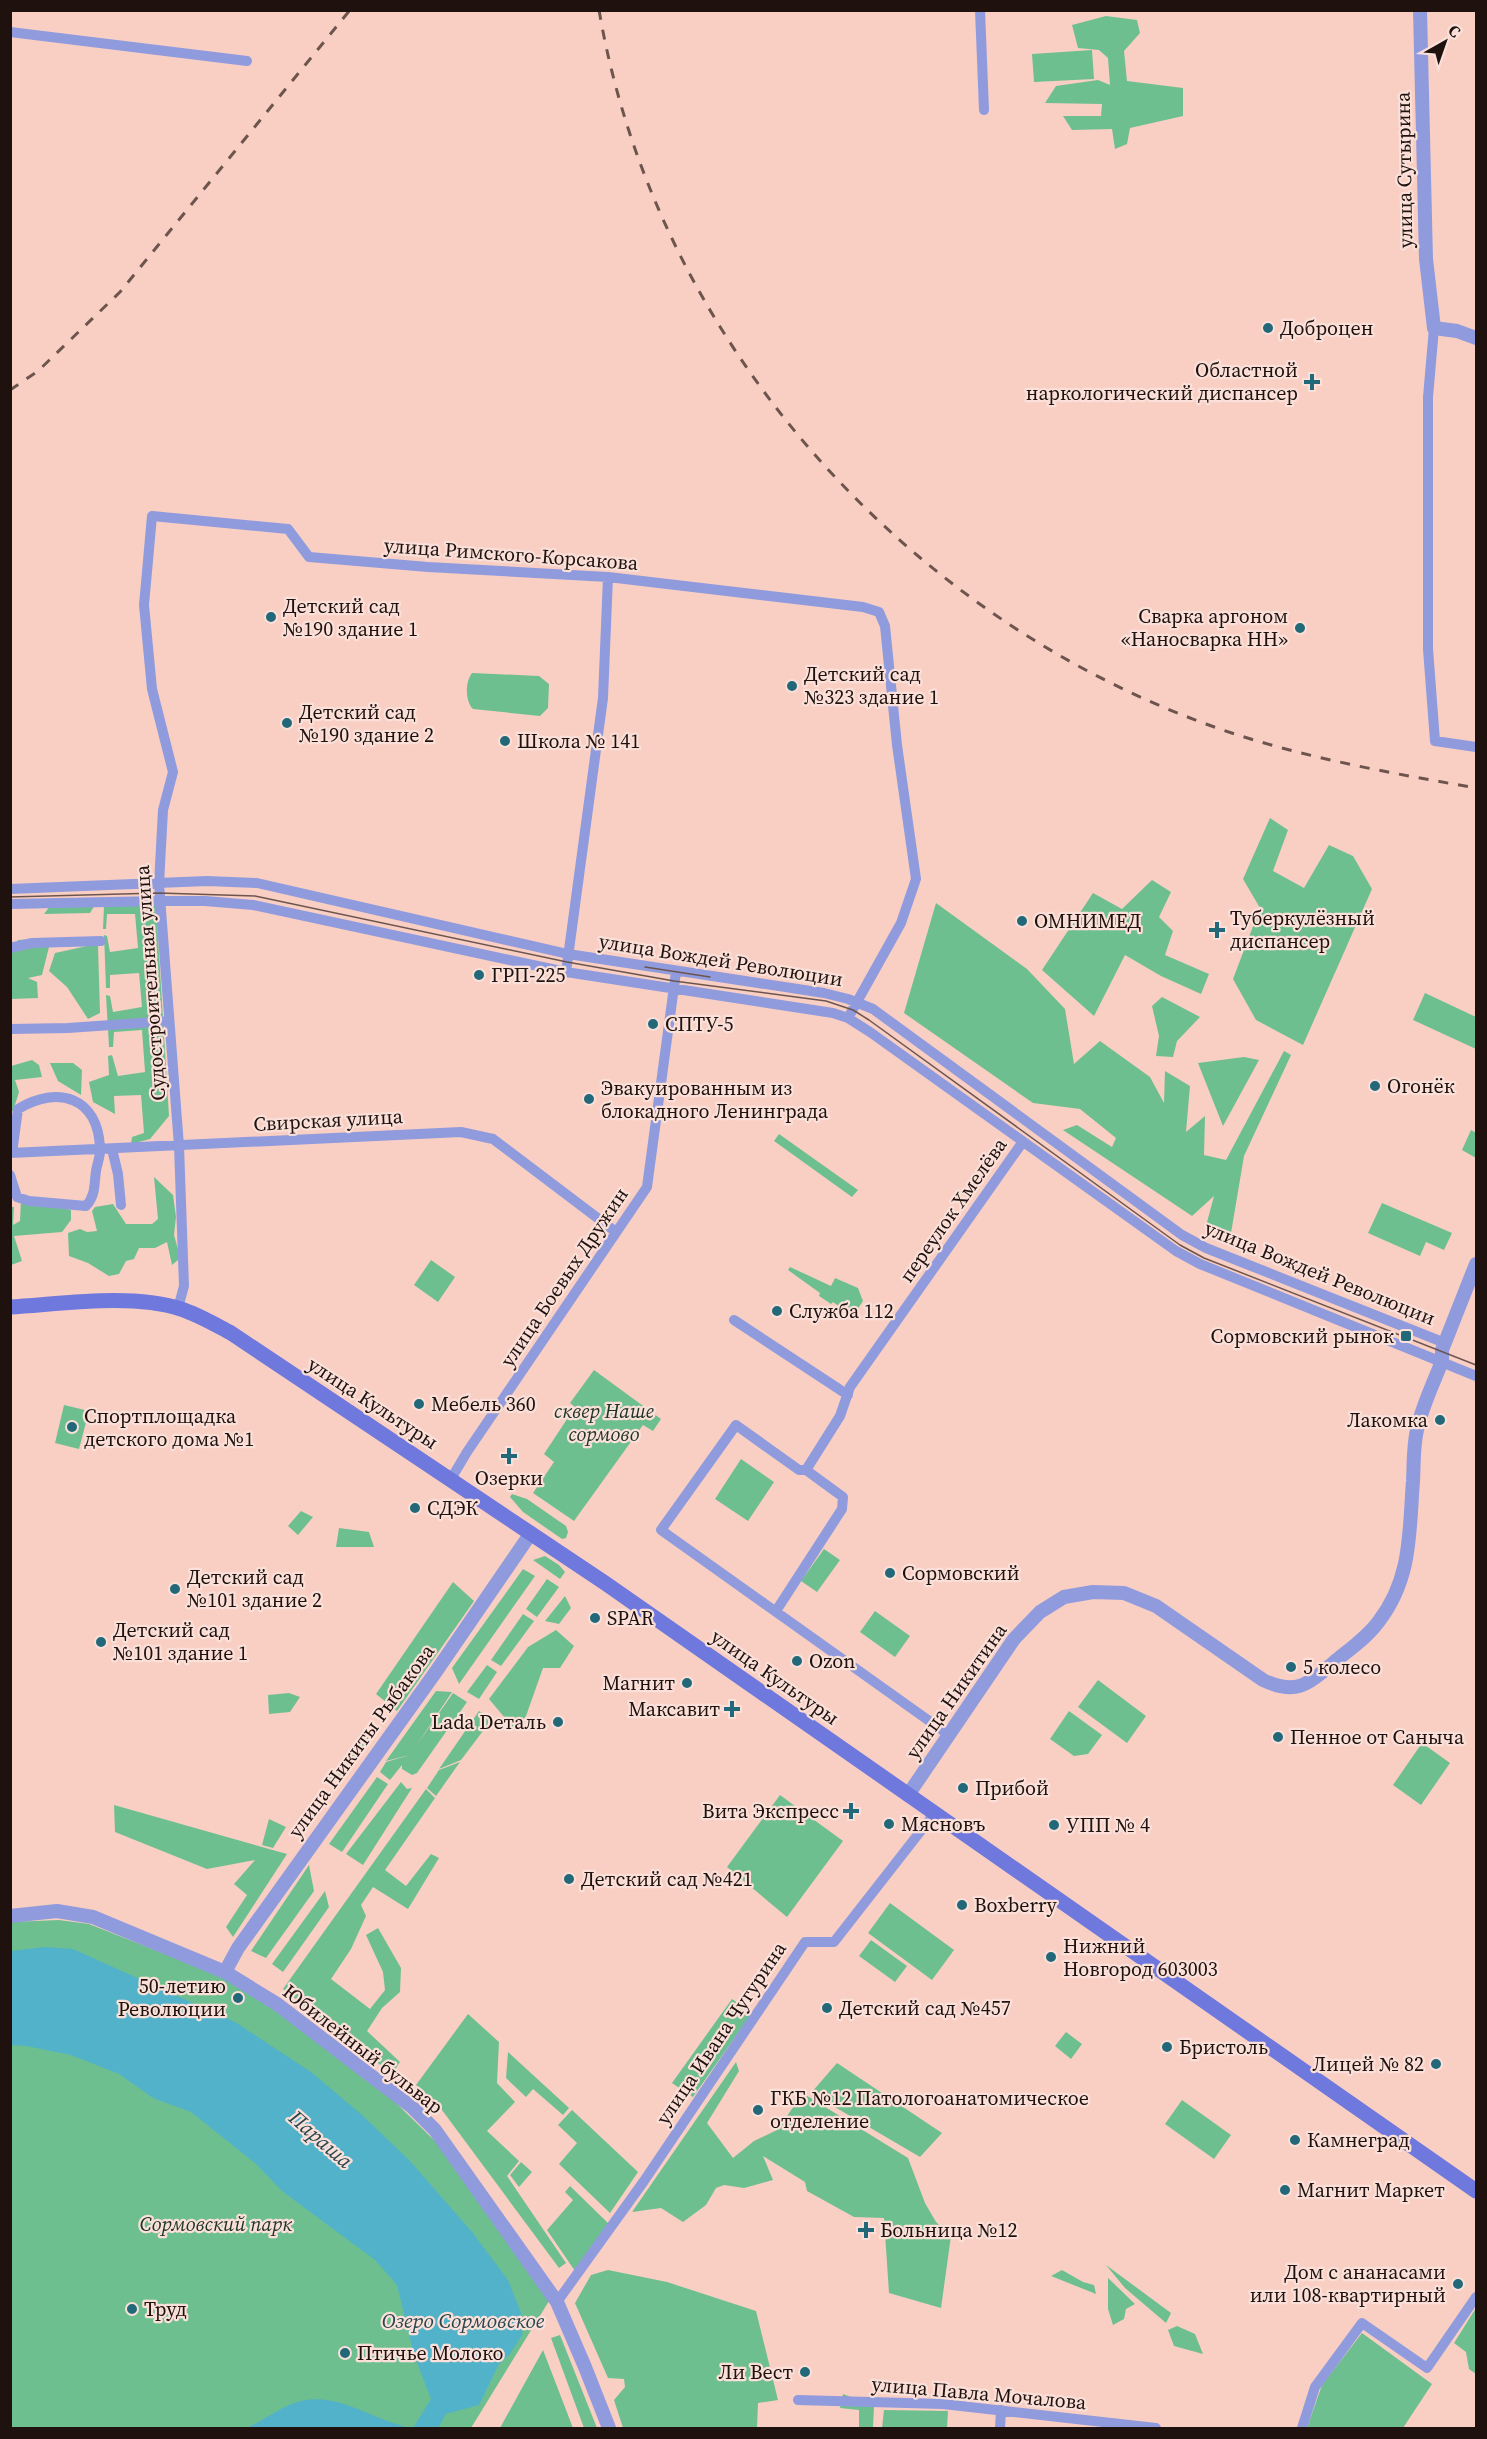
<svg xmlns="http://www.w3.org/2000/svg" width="1487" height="2439" viewBox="0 0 1487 2439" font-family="'Source Serif 4',serif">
	<rect width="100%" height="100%" fill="#f9cfc3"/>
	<path fill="#6ebf8f" d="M1106,16L1137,20L1140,33L1124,51L1127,81L1183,88V116L1130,128L1127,144L1115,149L1112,129L1072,130L1063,116H1101L1102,104L1045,103L1056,86L1098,80L1110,85L1108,58L1099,50L1078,48L1072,25Z
		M1092,50L1094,79L1034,82L1032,54Z
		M472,673L539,676L549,684L548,708L540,716L473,709C465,701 465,682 472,673Z
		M1270,818L1288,830L1273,871L1304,888L1329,845L1353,856L1372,889L1303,1045L1256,1020L1233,979L1260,908L1243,879Z
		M1152,880L1171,892L1159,917L1173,931L1165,955L1209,974L1201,994L1161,976L1125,955L1094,1016L1042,970L1093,893L1122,909Z
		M936,903L1027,969L1065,1009L1074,1064L1100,1041L1150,1077L1164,1103L1165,1071L1190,1086L1186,1132L1205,1116L1204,1155L1226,1160L1284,1051L1291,1055L1244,1156L1231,1233L1206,1226L1214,1196L1192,1216L1063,1130L1077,1125L1112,1147L1116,1138L1080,1109L1033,1103L904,1013Z
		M95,905L90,913L44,914L50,906Z
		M156,905L169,1116L150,1139L131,1144L132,1137L144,1133L141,1095L114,1096L115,1114L93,1102L89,1082L109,1075L108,1056L112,1055L118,1076L145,1072L142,1030L114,1032L113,1047H109L106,995L110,996L113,1012L142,1007L139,973L110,975V988H106L104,935L107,936L110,952L138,948L135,914H107L106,929H103L104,906Z
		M37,939L49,947L42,975L28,978L37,982L38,998L11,999V953L18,940Z
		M87,946H98L100,1013L88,1019L67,987L49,971L55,953Z
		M1425,993L1476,1017V1049L1413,1020Z
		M1162,997L1200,1017L1177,1041L1173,1057L1156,1056L1159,1036L1152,1006Z
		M1244,1057L1259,1060L1223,1126L1198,1063Z
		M32,1060L39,1065L42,1077L15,1080L19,1092L13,1111H11V1066Z
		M50,1063H73L82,1070L81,1095L58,1081Z
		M1471,1130L1476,1133V1158L1462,1150Z
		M779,1134L858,1190L852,1197L774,1141Z
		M154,1177L173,1195L176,1217L174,1235L179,1253L178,1260L172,1265L167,1242L155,1248H139L134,1259L126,1261L119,1274L109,1276L88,1263L69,1256L68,1233L80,1229L87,1232L97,1231L92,1211L95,1207L113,1204L126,1224H152L158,1219Z
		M21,1199L71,1210V1220L62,1232L14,1236L22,1261L11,1265L10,1207H14L13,1225L20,1221Z
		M1382,1203L1452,1233L1444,1250L1426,1242L1420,1256L1368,1233Z
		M431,1260L455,1277L438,1302L414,1285Z
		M790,1267L831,1286L835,1278L858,1288L863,1301L853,1316L833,1302L831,1304L819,1296L820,1293L788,1270Z
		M594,1370L661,1419L653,1431L643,1425L574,1521L533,1493L554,1462L544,1454L575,1407L570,1403Z
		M64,1405L89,1411L79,1449L55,1443Z
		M741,1459L774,1482L748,1521L715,1499Z
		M512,1494L527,1499L566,1526L568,1532L566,1538L562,1539L523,1512L510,1497Z
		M301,1511L313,1517L298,1535L288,1526Z
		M339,1528L369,1532L374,1547H336Z
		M824,1549L840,1560L817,1592L801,1581Z
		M545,1556L559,1565L565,1572L560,1579L533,1560Z
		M523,1569L535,1576L459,1684L452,1668Z
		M547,1579L559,1587L537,1617L526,1609Z
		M453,1582L474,1601L397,1711L376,1694Z
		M565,1596L571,1608L559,1624L545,1621Z
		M875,1611L910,1636L895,1657L860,1632Z
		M523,1614L534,1621L501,1666L491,1660Z
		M556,1630L574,1646L560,1668H543L526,1716L515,1730L489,1699L528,1647Z
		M487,1665L497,1672L479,1699L467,1692Z
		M1098,1680L1146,1716L1127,1743L1078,1707Z
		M436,1691L452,1692L416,1746L453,1693L467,1702L417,1773L412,1775L402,1769V1765L390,1780L380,1772L386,1762L410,1755L386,1761Z
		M289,1693L300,1697L290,1712L269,1714L268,1695Z
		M479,1711L492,1719L461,1760L439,1769Z
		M1069,1711L1102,1735L1088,1754L1074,1756L1050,1739Z
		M363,1730L370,1741L342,1779L328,1781Z
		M1422,1743L1450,1763L1421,1805L1393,1785Z
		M460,1762L436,1796L427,1788L439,1770Z
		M377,1777L388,1784L342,1852L329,1844Z
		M401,1782L407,1789L412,1788L363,1865L346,1854Z
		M426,1789L435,1798L385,1870L406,1886L431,1854L439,1858L408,1909L373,1887L361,1905L366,1916L351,1949L331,1979L370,2009L385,1990L383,1972L366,1935L378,1928L401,1968L400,1992L382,2008L367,2031L400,2062L392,2074L283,1989Z
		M780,1795L843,1841L787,1917L727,1867Z
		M114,1805L287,1854L233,1937L226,1927L247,1895L234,1884L255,1860L207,1869L115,1832Z
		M269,1819L286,1827L273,1848L262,1845Z
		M309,1865L314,1891L266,1958L251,1951Z
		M325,1891L329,1907L283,1972L272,1964Z
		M890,1903L954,1950L932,1980L868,1933Z
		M59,1920L89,1924L203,1969L231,1982L253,1994L392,2099L437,2143L549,2301L471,2428H11L10,1922Z
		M871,1940L907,1966L895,1982L859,1956Z
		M732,1999L752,2013L693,2097L672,2083Z
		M468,2014L499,2042L497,2083L515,2102L487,2131L519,2161L507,2176L566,2263L559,2268L439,2106L416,2085Z
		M1066,2032L1082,2044L1071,2059L1055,2046Z
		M508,2052L569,2108L563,2115L533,2089L526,2097L506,2078Z
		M736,2062L739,2071L707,2123L733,2158L754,2141L777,2130L794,2106L796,2089L908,2158L925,2203L936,2222L951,2236L941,2308L889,2293L884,2218L854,2217L807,2191L805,2182L763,2156L773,2180L744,2188L724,2185L716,2188L706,2205L683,2222L661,2208L632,2212Z
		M837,2063L942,2133L920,2157L811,2093Z
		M1182,2100L1231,2135L1214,2159L1165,2124Z
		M572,2110L638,2172L610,2213L559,2164L577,2143L558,2125Z
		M521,2162L532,2172L519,2187L510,2175Z
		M570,2186L609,2224L575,2271L547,2230L573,2200L565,2192Z
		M1106,2265L1171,2313L1166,2323L1125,2288Z
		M608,2270L667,2282L756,2311L778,2400L758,2403L757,2428H623L614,2400L625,2387L624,2379L608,2378L575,2303L591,2275Z
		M1062,2270L1083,2282L1094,2285L1096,2294L1051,2276Z
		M1108,2278L1135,2304L1126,2309L1124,2319L1113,2325L1108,2309Z
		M1476,2308V2374L1469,2369L1466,2352L1454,2343Z
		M1177,2326L1195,2334L1203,2354L1174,2346L1168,2330Z
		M1362,2333L1432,2384L1403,2428H1307L1322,2385Z
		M560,2335L597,2428H584L551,2338Z
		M543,2350L573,2428H500Z
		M843,2394L874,2406L873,2428H859V2410L840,2408Z
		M884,2410L948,2411L947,2428H882Z"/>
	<path fill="#51b2ca" d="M45,1947L73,1949L235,2022L311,2072L362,2115L410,2161L472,2232L508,2280L523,2318L522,2335L510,2354L499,2364L479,2405L446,2414L438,2428H247C264,2420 283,2405 301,2401C341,2392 376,2423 413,2428L431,2399L414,2355L397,2285L375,2260L282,2191L256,2164L191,2112L153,2098L119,2074L71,2055L26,2046L11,2045V1951Z"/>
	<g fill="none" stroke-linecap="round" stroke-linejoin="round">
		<path stroke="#909bde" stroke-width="10" d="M980,10L984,110
			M10,32L247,61
			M1434,328L1428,397V649L1435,741L1476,747
			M10,889L207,881L257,883L568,954L824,993L848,999L873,1009L1182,1235L1206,1248L1445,1343
			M10,904L159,901H205L253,905L566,972L833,1013L848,1018L870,1032L1176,1251L1200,1264L1476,1376
			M10,948L32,943L101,941
			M566,972L603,698L608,577
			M10,1029L68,1028L169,1021
			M112,1149L118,1174L121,1205
			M10,1153L461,1132L493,1139L616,1232
			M10,1175L17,1197L29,1201L86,1206C96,1195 94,1184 96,1171C97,1164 101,1155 100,1148C98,1097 58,1085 18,1109L12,1153
			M178,1308L184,1286L179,1146L159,884L163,810L173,772L152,689L144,605L152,516L288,529L309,557L428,567L608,577L863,607L879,612L885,626L897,745L916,879L901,923L848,1018
			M734,1320L848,1395
			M451,1479L467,1452L647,1187L676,972
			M776,1611L842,1509L843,1497L806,1470
			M949,1735L661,1530L736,1425L799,1470H806L840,1416L850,1387L1022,1143
			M557,2302L644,2181L805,1942H834L934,1814
			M798,2400L943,2404L1156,2428
			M1000,2428L1001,2410
			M1302,2428L1315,2387L1362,2323L1427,2368L1476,2297"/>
		<path stroke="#909bde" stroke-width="14" d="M1420,10L1426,259L1434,328L1457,331L1476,338
			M908,1795L1014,1639L1040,1612L1064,1597L1093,1592L1124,1593L1156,1606L1263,1680C1295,1695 1306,1686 1332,1664C1347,1651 1367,1638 1379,1621C1412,1578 1409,1532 1413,1481C1414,1463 1413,1443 1418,1426C1423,1404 1434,1382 1442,1361V1350L1476,1264
			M10,1916L57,1911L93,1917L225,1972L277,2004L412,2107L435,2130L557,2302L585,2367L609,2428
			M225,1972L238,1948L435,1673L531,1533"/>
		<path stroke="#6e78dd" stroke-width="15" d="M10,1307C62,1304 131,1293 181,1309C199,1315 214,1324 231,1333L605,1583L1476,2191"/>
		<path stroke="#6d554e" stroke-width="1.5" d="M10,897L159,893L255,896L567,962L674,981L826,1001L853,1010L869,1020L1180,1245L1204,1258L1476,1365
			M645,967L710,977"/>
		<path stroke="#6d554e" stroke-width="3" stroke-dasharray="10 10" stroke-linecap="butt" d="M599,10C655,336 898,611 1206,724C1293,756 1385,772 1476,788
			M10,390L38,371L120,292L350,10"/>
	</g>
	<g fill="#236879" stroke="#fae0d9" stroke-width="2">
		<circle cx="1268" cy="328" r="6"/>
		<path d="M1309 373h6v6h6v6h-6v6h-6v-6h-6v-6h6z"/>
		<circle cx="271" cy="617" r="6"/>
		<circle cx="1300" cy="628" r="6"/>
		<circle cx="792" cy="686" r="6"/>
		<circle cx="287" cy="723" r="6"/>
		<circle cx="505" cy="741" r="6"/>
		<circle cx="1022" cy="921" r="6"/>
		<path d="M1214 921h6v6h6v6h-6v6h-6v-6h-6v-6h6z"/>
		<circle cx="479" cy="975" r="6"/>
		<circle cx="653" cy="1024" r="6"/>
		<circle cx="1375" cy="1086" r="6"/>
		<circle cx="589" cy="1099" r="6"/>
		<circle cx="777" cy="1311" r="6"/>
		<rect x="1400" y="1330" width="12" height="12" rx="3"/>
		<circle cx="419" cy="1404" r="6"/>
		<circle cx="1440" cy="1420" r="6"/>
		<circle cx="72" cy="1427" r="6"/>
		<path d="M506 1447h6v6h6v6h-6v6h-6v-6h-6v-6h6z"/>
		<circle cx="415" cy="1508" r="6"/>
		<circle cx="890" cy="1573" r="6"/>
		<circle cx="175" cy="1589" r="6"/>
		<circle cx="595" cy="1618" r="6"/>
		<circle cx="101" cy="1642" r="6"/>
		<circle cx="797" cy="1661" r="6"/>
		<circle cx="1291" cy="1667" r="6"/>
		<circle cx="687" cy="1683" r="6"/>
		<path d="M729 1700h6v6h6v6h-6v6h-6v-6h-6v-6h6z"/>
		<circle cx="558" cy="1722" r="6"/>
		<circle cx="1278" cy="1737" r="6"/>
		<circle cx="963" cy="1788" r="6"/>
		<path d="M848 1802h6v6h6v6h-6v6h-6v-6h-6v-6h6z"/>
		<circle cx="889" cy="1824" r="6"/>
		<circle cx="1054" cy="1825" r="6"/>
		<circle cx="569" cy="1879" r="6"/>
		<circle cx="962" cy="1905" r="6"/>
		<circle cx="1051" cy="1957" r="6"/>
		<circle cx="238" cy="1998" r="6"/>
		<circle cx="827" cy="2008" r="6"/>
		<circle cx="1167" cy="2047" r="6"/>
		<circle cx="1436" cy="2064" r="6"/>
		<circle cx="758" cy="2110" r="6"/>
		<circle cx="1295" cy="2140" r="6"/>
		<circle cx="1285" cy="2190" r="6"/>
		<path d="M863 2221h6v6h6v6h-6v6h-6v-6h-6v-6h6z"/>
		<circle cx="1458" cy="2284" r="6"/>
		<circle cx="132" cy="2309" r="6"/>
		<circle cx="345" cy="2353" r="6"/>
		<circle cx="805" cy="2372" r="6"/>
	</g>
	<g text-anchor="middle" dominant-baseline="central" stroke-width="4.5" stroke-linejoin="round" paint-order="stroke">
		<g font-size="20" fill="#1f110d" stroke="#fae0d9">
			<text transform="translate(1404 170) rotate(-91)">улица Сутырина</text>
			<text transform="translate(511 554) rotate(4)">улица Римского-Корсакова</text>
			<text transform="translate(721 960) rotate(9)">улица Вождей Революции</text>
			<text transform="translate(150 983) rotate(-94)">Судостроительная улица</text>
			<text transform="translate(328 1120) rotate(-3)">Свирская улица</text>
			<text transform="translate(953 1210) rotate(-55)">переулок Хмелёва</text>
			<text transform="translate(1320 1273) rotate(22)">улица Вождей Революции</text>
			<text transform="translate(564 1277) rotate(-56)">улица Боевых Дружин</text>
			<text transform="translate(373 1403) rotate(33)">улица Культуры</text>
			<text transform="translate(775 1677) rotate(35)">улица Культуры</text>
			<text transform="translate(956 1691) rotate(-55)">улица Никитина</text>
			<text transform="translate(361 1741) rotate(-54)">улица Никиты Рыбакова</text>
			<text transform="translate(721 2033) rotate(-56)">улица Ивана Чугурина</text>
			<text transform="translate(363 2049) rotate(38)">Юбилейный бульвар</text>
			<text transform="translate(979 2393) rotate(5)">улица Павла Мочалова</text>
		</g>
		<g font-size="20" fill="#1f110d" stroke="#fae0d9" text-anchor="start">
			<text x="1280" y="328">Доброцен</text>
			<text x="1298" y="370" text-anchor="end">Областной<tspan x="1298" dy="23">наркологический диспансер</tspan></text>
			<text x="283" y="606">Детский сад<tspan x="283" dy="23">№190 здание 1</tspan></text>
			<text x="1288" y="616" text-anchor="end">Сварка аргоном<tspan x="1288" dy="23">«Наносварка НН»</tspan></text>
			<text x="804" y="674">Детский сад<tspan x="804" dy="23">№323 здание 1</tspan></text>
			<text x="299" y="712">Детский сад<tspan x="299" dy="23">№190 здание 2</tspan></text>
			<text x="517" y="741">Школа № 141</text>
			<text x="1230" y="918">Туберкулёзный<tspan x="1230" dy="23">диспансер</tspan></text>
			<text x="1034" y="921">ОМНИМЕД</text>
			<text x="491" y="975">ГРП-225</text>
			<text x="665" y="1024">СПТУ-5</text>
			<text x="1387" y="1086">Огонёк</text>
			<text x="601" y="1088">Эвакуированным из<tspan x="601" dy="23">блокадного Ленинграда</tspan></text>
			<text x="789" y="1311">Служба 112</text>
			<text x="1394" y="1336" text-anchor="end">Сормовский рынок</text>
			<text x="431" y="1404">Мебель 360</text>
			<text x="84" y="1416">Спортплощадка<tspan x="84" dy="23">детского дома №1</tspan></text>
			<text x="1428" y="1420" text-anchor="end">Лакомка</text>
			<text x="509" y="1478" text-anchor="middle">Озерки</text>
			<text x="427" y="1508">СДЭК</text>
			<text x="902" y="1573">Сормовский</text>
			<text x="187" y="1577">Детский сад<tspan x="187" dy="23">№101 здание 2</tspan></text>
			<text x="607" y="1618">SPAR</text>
			<text x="113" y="1630">Детский сад<tspan x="113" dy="23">№101 здание 1</tspan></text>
			<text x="809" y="1661">Ozon</text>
			<text x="1303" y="1667">5 колесо</text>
			<text x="675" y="1683" text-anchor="end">Магнит</text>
			<text x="720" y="1709" text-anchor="end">Максавит</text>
			<text x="546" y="1722" text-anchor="end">Lada Dеталь</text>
			<text x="1290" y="1737">Пенное от Саныча</text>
			<text x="975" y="1788">Прибой</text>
			<text x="839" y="1811" text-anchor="end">Вита Экспресс</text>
			<text x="901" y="1824">Мясновъ</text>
			<text x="1066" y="1825">УПП № 4</text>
			<text x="581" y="1879">Детский сад №421</text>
			<text x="974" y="1905">Boxberry</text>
			<text x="1063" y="1946">Нижний<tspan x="1063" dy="23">Новгород 603003</tspan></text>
			<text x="226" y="1986" text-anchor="end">50-летию<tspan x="226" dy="23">Революции</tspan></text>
			<text x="839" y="2008">Детский сад №457</text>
			<text x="1179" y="2047">Бристоль</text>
			<text x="1424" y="2064" text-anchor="end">Лицей № 82</text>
			<text x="770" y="2098">ГКБ №12 Патологоанатомическое<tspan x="770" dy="23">отделение</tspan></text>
			<text x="1307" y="2140">Камнеград</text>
			<text x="1297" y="2190">Магнит Маркет</text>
			<text x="880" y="2230">Больница №12</text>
			<text x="1446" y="2272" text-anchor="end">Дом с ананасами<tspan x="1446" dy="23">или 108-квартирный</tspan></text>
			<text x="144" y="2309">Труд</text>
			<text x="357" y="2353">Птичье Молоко</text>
			<text x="793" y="2372" text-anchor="end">Ли Вест</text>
		</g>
		<g font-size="20" font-style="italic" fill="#1b3224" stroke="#fae0d9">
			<text x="604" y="1411">сквер Наше<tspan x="604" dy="23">сормово</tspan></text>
			<text x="216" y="2224">Сормовский парк</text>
		</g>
		<g font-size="21" font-style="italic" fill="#28464e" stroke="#fae0d9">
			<text transform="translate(321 2139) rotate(41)">Параша</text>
			<text x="463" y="2320">Озеро Сормовское</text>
		</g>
	</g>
	<rect width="1487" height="2439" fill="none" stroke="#1f110d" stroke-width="24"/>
	<g transform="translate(1445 42) rotate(40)" stroke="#fae0d9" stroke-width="4.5" paint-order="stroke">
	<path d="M0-4.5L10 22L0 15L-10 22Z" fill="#1f110d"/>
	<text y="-9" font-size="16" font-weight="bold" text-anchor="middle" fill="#1f110d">С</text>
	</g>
</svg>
